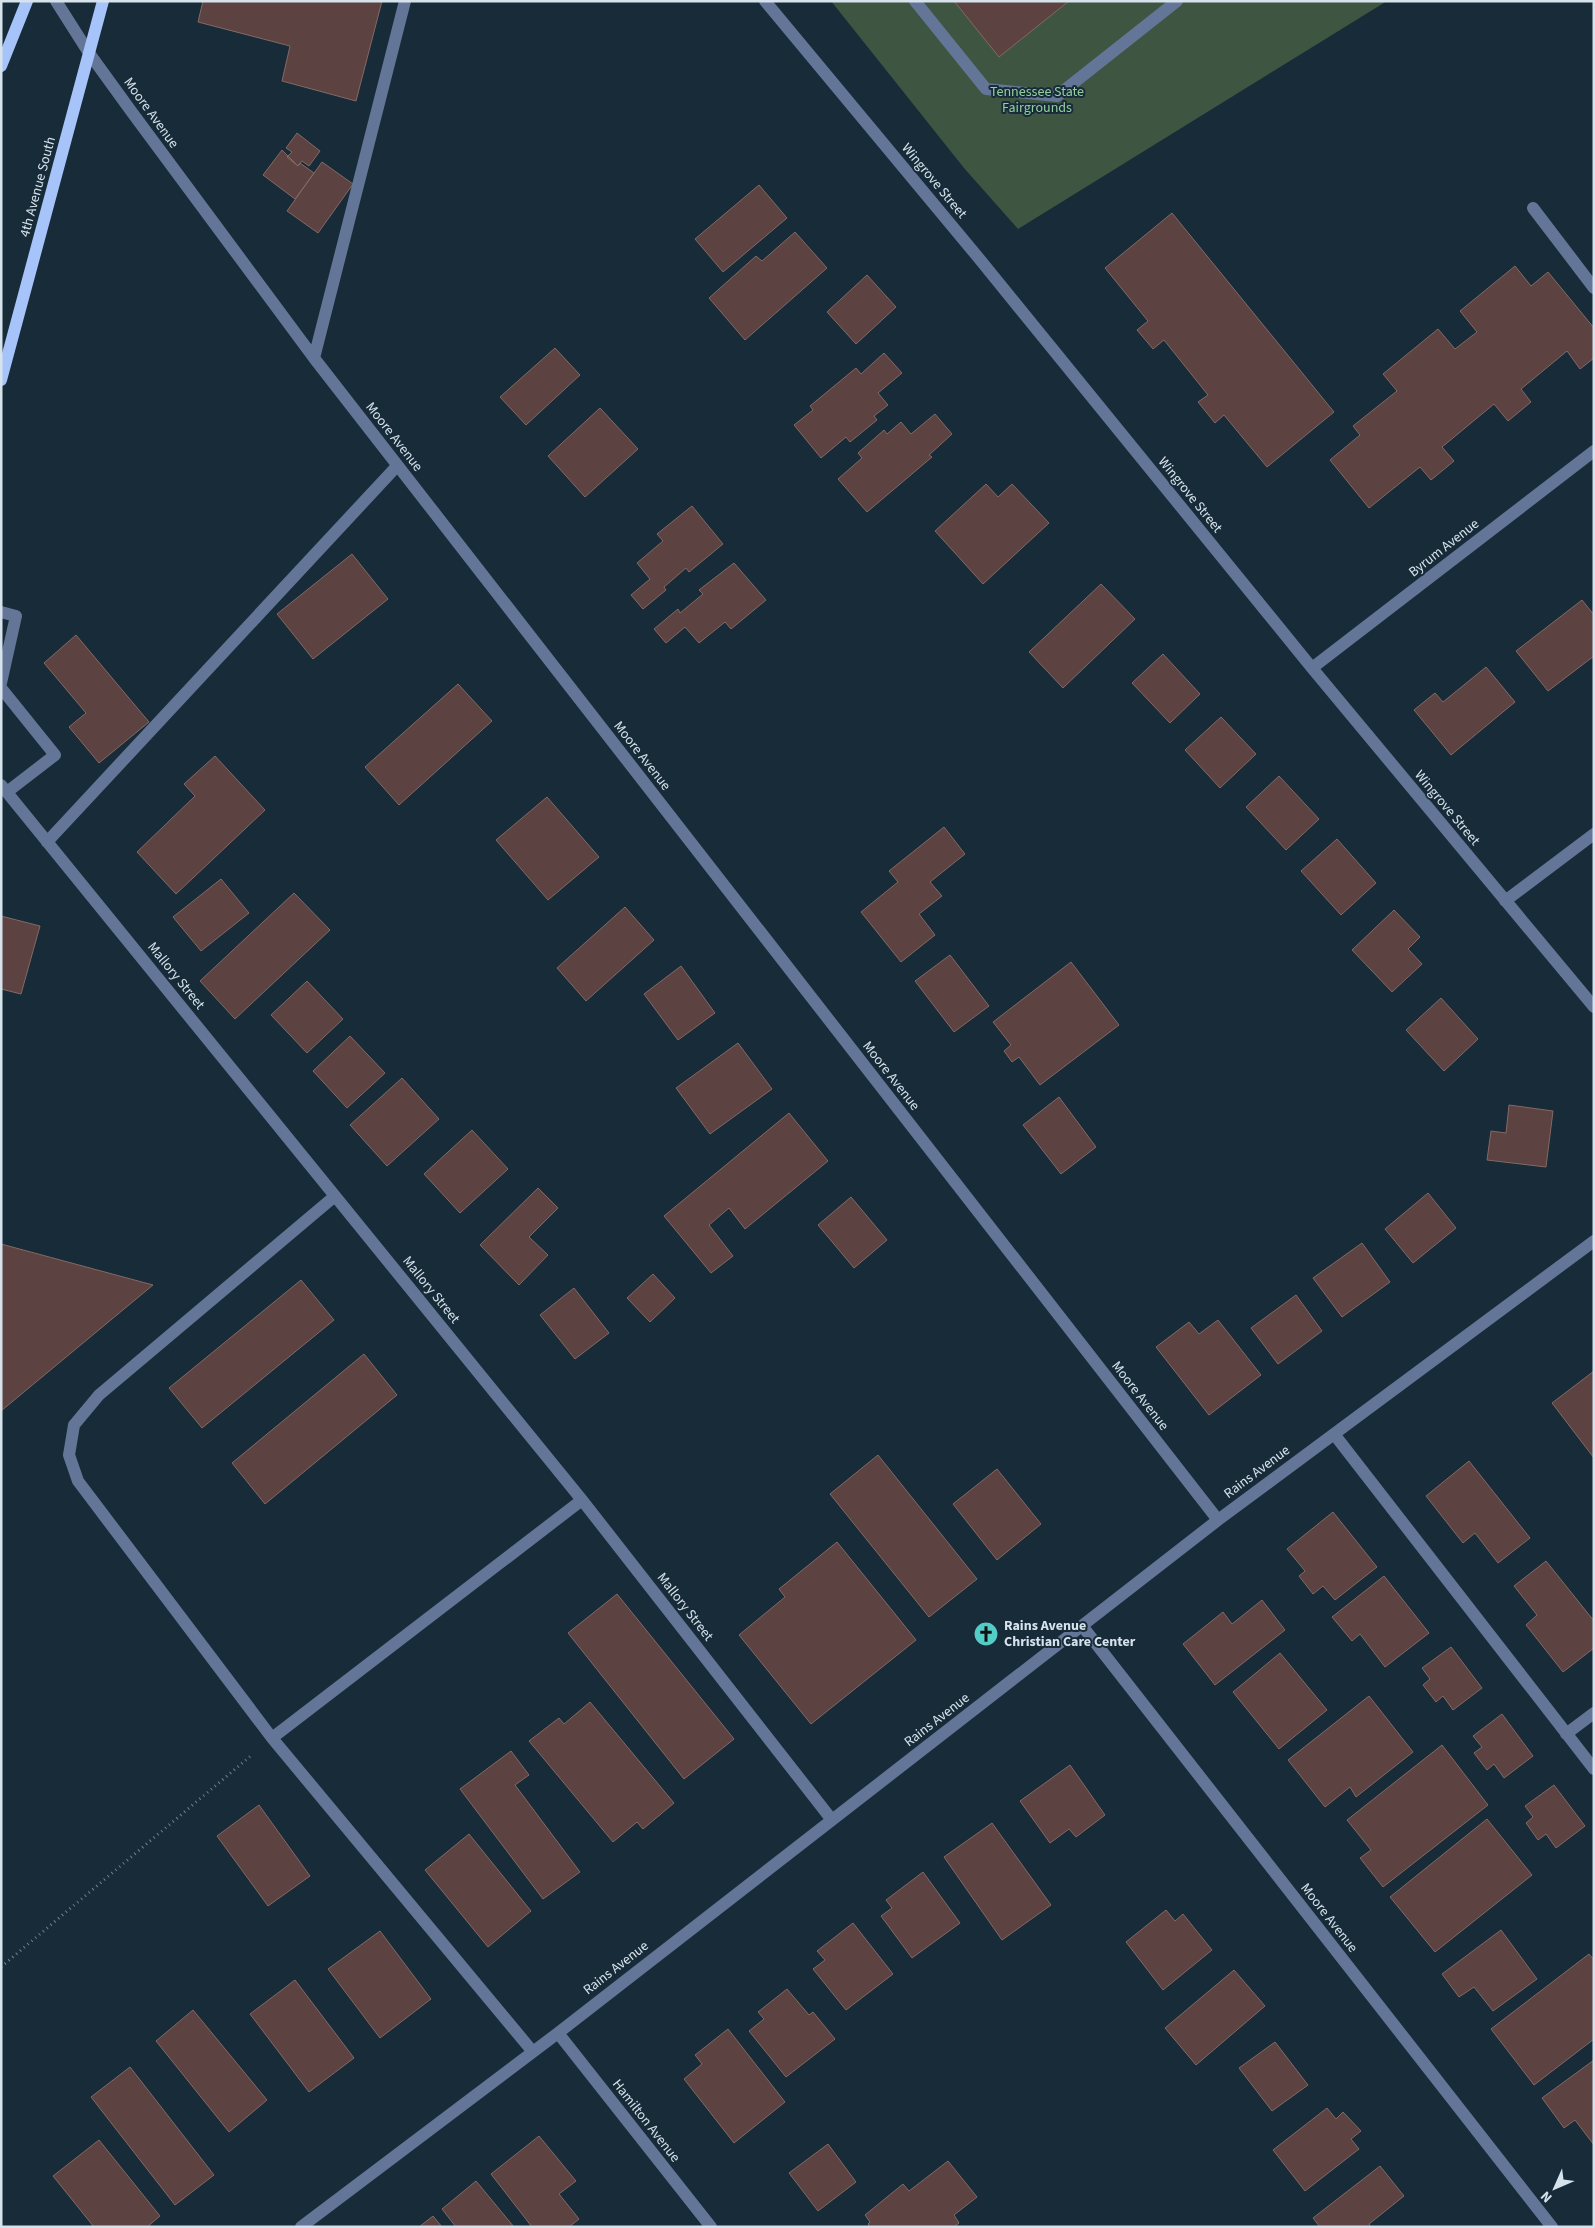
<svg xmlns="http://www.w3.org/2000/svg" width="1595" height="2228" viewBox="0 0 1595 2228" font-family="'Source Sans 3',sans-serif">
	<rect width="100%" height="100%" fill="#172b39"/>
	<path fill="#3e5541" d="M831,1H1387L1018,229L964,168Z"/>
	<path fill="#5c4240" stroke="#846965" d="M203,1H382L356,101L282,81L290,46L198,22Z
		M954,1H1069L999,57Z
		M297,133L320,151L309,166L302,161L298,166L287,157L292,152L286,148Z
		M282,150L298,166L300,163L314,173L295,199L263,175Z
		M322,162L353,184L318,233L287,211Z
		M759,185L787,218L723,272L695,239Z
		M1172,213L1334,412L1267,467L1224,415L1215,423L1198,402L1208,395L1164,340L1153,349L1137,330L1148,321L1105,268Z
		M795,232L827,268L745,340L709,298L756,256L762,261Z
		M1515,266L1531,286L1548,272L1594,328V358L1580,369L1567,351L1521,389L1531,402L1508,421L1494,404L1442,447L1454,461L1431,480L1420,467L1369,508L1330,460L1360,435L1353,426L1397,391L1383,374L1438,329L1455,349L1477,332L1460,311Z
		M867,275L896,307L856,344L827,312Z
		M555,348L580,375L526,425L500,397Z
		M884,353L902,373L878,393L888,405L874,416L877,420L850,442L846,437L821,458L794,425L813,410L810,406L856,368L861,374Z
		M600,408L638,449L585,497L548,456Z
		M935,414L952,434L929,455L932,457L867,512L838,479L862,458L858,453L884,430L887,434L901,422L911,434Z
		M986,484L998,497L1012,484L1049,523L983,584L935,531Z
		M692,506L723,544L689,572L686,568L664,587L666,590L643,609L631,595L650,579L637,563L663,541L657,534Z
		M352,554L388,599L313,659L277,614Z
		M734,563L766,600L731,629L725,622L699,643L685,627L666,643L654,629L678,609L680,613L703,594L699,590Z
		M1101,584L1135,619L1063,688L1029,652Z
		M1582,600L1594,615V656L1548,691L1516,651Z
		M76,635L149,722L99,763L69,727L86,713L44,663Z
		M1163,654L1200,694L1170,723L1132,683Z
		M1486,667L1515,702L1451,755L1414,710L1435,693L1443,702Z
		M458,684L492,721L399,805L365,767Z
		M1221,717L1256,754L1220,788L1185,750Z
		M215,756L265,810L176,894L137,852L195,796L184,784Z
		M1279,776L1319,819L1286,850L1246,807Z
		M547,797L599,857L548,900L496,840Z
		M944,827L965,854L930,882L942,896L919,914L935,935L901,962L861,912L898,882L889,871Z
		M1337,839L1376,883L1341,915L1301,871Z
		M221,879L249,913L201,951L173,917Z
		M294,893L330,930L235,1019L200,981Z
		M625,907L654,940L586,1001L557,968Z
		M1394,910L1420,937L1408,949L1422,964L1392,992L1352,950Z
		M1,916L40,926L21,994L1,989Z
		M950,955L989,1006L954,1032L915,981Z
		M1071,962L1119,1025L1040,1085L1019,1057L1012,1062L1004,1051L1011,1045L993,1022Z
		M681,966L715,1013L678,1040L644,994Z
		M307,981L343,1019L307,1053L271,1015Z
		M1441,998L1478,1039L1444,1071L1406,1030Z
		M350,1036L385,1073L347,1108L313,1071Z
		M738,1043L772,1089L710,1134L676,1088Z
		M402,1078L439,1119L387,1166L350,1125Z
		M1059,1097L1096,1147L1061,1174L1023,1125Z
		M1509,1105L1553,1111L1546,1167L1487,1160L1491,1131L1506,1133Z
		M789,1113L828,1161L745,1229L729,1208L709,1225L733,1256L711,1273L664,1216Z
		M472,1130L508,1169L460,1213L424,1174Z
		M538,1188L558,1208L529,1237L548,1255L519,1285L480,1245Z
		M1428,1193L1456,1228L1413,1263L1385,1229Z
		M851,1197L887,1240L854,1268L818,1225Z
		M1362,1243L1390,1282L1342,1317L1313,1278Z
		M1,1244L153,1285L1,1411Z
		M653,1274L675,1298L650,1322L627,1298Z
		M301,1280L334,1320L202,1428L169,1388Z
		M574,1288L609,1333L575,1359L540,1315Z
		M1296,1295L1322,1331L1278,1364L1251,1328Z
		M1218,1320L1261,1375L1209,1415L1156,1347L1189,1322L1199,1334Z
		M364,1354L397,1395L265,1504L232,1463Z
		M1594,1371V1458L1552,1403Z
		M878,1455L977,1579L929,1617L830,1494Z
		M1469,1461L1530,1538L1498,1563L1475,1533L1463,1543L1426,1496Z
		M997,1469L1041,1524L997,1560L953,1504Z
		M1333,1512L1377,1567L1335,1600L1323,1586L1313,1594L1299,1576L1305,1571L1287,1549Z
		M837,1542L916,1640L811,1724L739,1635L785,1597L779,1589Z
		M1546,1561L1594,1621V1648L1563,1672L1526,1625L1537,1615L1514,1586Z
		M1384,1576L1429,1633L1385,1667L1360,1634L1352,1641L1332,1617Z
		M617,1594L734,1739L684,1779L568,1633Z
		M1262,1600L1285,1630L1215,1685L1183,1644L1223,1612L1232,1624Z
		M1451,1647L1482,1688L1453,1710L1443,1696L1436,1702L1423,1685L1430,1679L1422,1668Z
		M1280,1653L1327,1710L1279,1749L1233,1692Z
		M1369,1696L1413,1752L1356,1797L1350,1787L1325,1807L1288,1760Z
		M590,1702L674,1803L643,1829L637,1822L613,1842L529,1741L559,1718L564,1724Z
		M1502,1714L1533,1756L1504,1778L1494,1764L1487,1770L1474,1753L1482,1747L1473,1736Z
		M1442,1745L1488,1805L1383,1887L1360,1858L1371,1850L1347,1820Z
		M511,1751L529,1775L515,1785L580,1872L543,1899L460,1789Z
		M1070,1765L1105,1815L1076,1837L1069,1829L1050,1843L1020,1801Z
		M1554,1785L1585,1826L1556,1848L1546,1834L1538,1840L1526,1823L1533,1817L1525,1806Z
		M259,1805L310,1876L268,1906L217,1836Z
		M1487,1819L1532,1875L1435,1952L1390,1897Z
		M992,1823L1051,1905L1002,1940L944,1857Z
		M469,1834L531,1911L488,1947L425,1870Z
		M923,1872L960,1923L912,1958L881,1916L892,1908L886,1900Z
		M1166,1910L1175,1921L1183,1914L1212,1950L1163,1990L1126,1942Z
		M853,1923L893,1974L846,2010L813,1969L825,1960L817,1951Z
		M1501,1930L1537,1979L1493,2011L1474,1987L1459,1997L1442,1974Z
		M380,1931L431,1999L380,2038L328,1969Z
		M1589,1954L1594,1960V2039L1534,2085L1491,2029Z
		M1234,1970L1265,2006L1196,2065L1165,2028Z
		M295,1980L354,2058L309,2092L250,2014Z
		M787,1989L809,2015L813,2012L835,2039L786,2077L749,2031L764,2019L758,2012Z
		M193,2010L267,2100L229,2132L156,2041Z
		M728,2029L785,2102L734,2143L684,2079L702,2064L695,2055Z
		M1275,2042L1308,2085L1272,2111L1239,2068Z
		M1594,2060V2145L1575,2120L1564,2128L1542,2098Z
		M130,2067L214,2175L175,2205L91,2097Z
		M1327,2108L1336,2119L1343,2112L1361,2131L1351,2139L1359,2149L1305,2191L1273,2150Z
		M539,2136L576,2181L559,2194L579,2219L569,2227H532L491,2174Z
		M99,2140L160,2216L147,2227H94L53,2176Z
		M828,2144L856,2182L818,2211L789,2173Z
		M948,2161L977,2197L954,2215L959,2223L954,2227H870L868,2224L870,2222L865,2215L903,2184L909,2191Z
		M1380,2166L1404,2196L1369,2224L1371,2227H1320L1313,2218Z
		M476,2181L514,2227H456L442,2209Z
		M433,2216L442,2227H419Z"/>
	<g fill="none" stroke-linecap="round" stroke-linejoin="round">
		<path stroke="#70808c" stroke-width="3" stroke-dasharray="1 4" stroke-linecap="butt" d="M1,1967L253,1754"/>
		<path stroke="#647697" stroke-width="12" d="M56,1L89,53L131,111L314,358L1218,1520
			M765,1L977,256L1312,668L1594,1007
			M915,1L986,89L1057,96L1177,1
			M1533,208L1594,288
			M314,358L405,1
			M1,612L16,616L1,683
			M1312,668L1594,451
			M1,688L55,755L7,792
			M1,785L582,1500L832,1820
			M47,842L397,466
			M1505,901L1594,834
			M335,1196L99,1395L74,1425L69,1455L78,1481L272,1738L533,2052
			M1334,1434L1594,1769
			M1083,1627L1552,2227
			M1566,1734L1594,1713
			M272,1738L582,1500
			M558,2033L711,2227
			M301,2227L558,2033L1218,1520L1594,1241"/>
		<path stroke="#a6c3fa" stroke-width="12" d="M1,66L27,1
			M1,380L103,1"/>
	</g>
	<defs>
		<symbol id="church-disc" viewBox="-11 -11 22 22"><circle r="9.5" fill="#54cdc7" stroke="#172b39"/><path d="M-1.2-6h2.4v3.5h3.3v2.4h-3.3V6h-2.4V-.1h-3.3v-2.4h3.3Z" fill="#111"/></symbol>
	</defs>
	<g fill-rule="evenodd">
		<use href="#church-disc" x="972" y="1620" width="28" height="28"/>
	</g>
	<g text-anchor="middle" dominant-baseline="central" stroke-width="4" stroke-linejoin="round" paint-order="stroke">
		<g font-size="14" fill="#94d09e" stroke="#172b39">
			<text x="1037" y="92">Tennessee State<tspan x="1037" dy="16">Fairgrounds</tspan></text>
		</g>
		<g font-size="14" fill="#d7e3ec" stroke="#172b39">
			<text transform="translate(151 113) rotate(54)">Moore Avenue</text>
			<text transform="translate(934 181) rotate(50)">Wingrove Street</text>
			<text transform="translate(38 187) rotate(-75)">4th Avenue South</text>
			<text transform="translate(394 437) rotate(52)">Moore Avenue</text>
			<text transform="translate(1190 495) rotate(51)">Wingrove Street</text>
			<text transform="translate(1444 548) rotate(-38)">Byrum Avenue</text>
			<text transform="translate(642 756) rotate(52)">Moore Avenue</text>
			<text transform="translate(1447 808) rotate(50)">Wingrove Street</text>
			<text transform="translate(176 976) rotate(51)">Mallory Street</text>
			<text transform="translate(891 1076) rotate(52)">Moore Avenue</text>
			<text transform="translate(431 1290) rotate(51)">Mallory Street</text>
			<text transform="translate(1140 1396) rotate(52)">Moore Avenue</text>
			<text transform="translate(1257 1472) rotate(-37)">Rains Avenue</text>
			<text transform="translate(685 1607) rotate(52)">Mallory Street</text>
			<text transform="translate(937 1720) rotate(-38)">Rains Avenue</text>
			<text transform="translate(1329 1918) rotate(52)">Moore Avenue</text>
			<text transform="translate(616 1968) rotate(-38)">Rains Avenue</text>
			<text transform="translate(646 2121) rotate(52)">Hamilton Avenue</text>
		</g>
		<g font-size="14" font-weight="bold" fill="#d7e3ec" stroke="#172b39" text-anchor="start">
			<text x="1004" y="1626">Rains Avenue<tspan x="1004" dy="16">Christian Care Center</tspan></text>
		</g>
	</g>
	<rect width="1595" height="2228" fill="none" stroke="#d7e3ec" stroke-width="5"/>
	<g transform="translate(1555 2188) rotate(225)" stroke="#172b39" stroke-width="4" paint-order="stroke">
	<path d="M0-4L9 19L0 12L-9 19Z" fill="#d7e3ec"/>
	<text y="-8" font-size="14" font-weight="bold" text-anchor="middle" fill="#d7e3ec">N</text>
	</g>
</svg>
